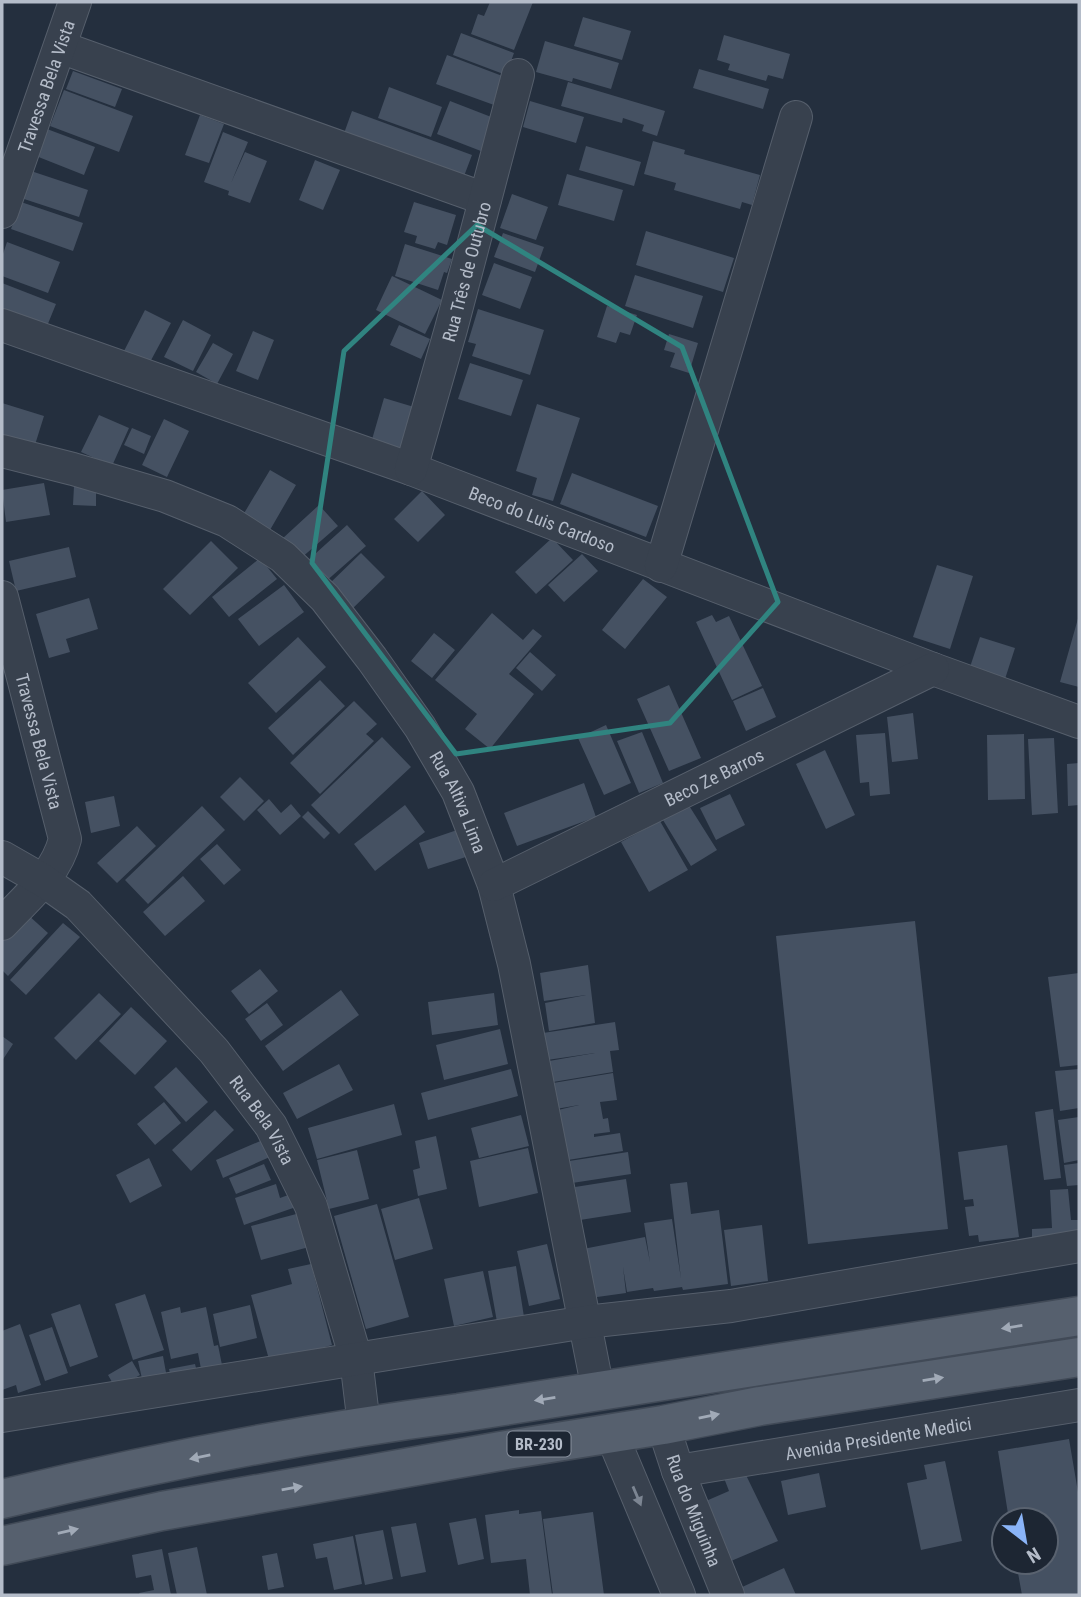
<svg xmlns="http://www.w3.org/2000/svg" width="1081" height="1597" viewBox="0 0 1081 1597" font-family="'Roboto Condensed',sans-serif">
	<rect width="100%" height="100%" fill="#242f3e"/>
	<path fill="#455162" d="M490,2H533L514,50L471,34L478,14L484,16Z
		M583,17L631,31L622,60L574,46Z
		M461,33L514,53L506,75L453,55Z
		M724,35L790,54L783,79L768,75L766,81L728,70L730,64L717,60Z
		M545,41L619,63L611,89L573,78L572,82L536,72Z
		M447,55L505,77L494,105L436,84Z
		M699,69L769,89L763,109L693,88Z
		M73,71L122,89L115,107L66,89Z
		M568,82L665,111L657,136L642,131L644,125L623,118L622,123L561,106Z
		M389,87L442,107L431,137L378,118Z
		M64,90L133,116L119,152L50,126Z
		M450,101L499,120L486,153L437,134Z
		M530,101L584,117L576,143L523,127Z
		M352,111L472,155L461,184L342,139Z
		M200,115L224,124L209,163L185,155Z
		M47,129L95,147L84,175L36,156Z
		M223,132L248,142L231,183L245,152L267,161L250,203L228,195L229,191L204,182Z
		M653,141L685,150L684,154L760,175L752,205L742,202L740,209L674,190L676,183L644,174Z
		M586,146L641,162L634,186L579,170Z
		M315,160L340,170L323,210L299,200Z
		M31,171L88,190L79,217L21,198Z
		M567,174L623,190L614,221L558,205Z
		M512,194L548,207L536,240L500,228Z
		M21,202L83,223L73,251L11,229Z
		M414,202L456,215L447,245L438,242L435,249L415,243L417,236L404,232Z
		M646,231L734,258L723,292L636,265Z
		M503,233L544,247L535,272L494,257Z
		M7,242L60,262L48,293L2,276V257Z
		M405,244L452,259L447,273L444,272L438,290L395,276Z
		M494,263L532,277L520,309L482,295Z
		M635,275L703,296L693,328L625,306Z
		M392,276L442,300L425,334L376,310Z
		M2,283L56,304L45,331L2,314Z
		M607,306L637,315L630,335L620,332L616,343L597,337Z
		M478,309L544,330L530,375L472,356L476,344L468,342Z
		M145,310L171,323L149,364L124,351Z
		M183,320L211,335L193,371L164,357Z
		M399,325L430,339L421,359L390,345Z
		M253,331L274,340L258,380L236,371Z
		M669,334L698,343L689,373L670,367L675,353L664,350Z
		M213,343L233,354L217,384L196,372Z
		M470,363L523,380L511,416L458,399Z
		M384,398L414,407L400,452L371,443Z
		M2,403L44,416L34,448L2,437Z
		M537,404L580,418L553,501L532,495L537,478L516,471Z
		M99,415L129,428L112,466L81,452Z
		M164,419L189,431L167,477L142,465Z
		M132,428L151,436L144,454L124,445Z
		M270,470L296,485L270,530L243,515Z
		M572,473L658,506L646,537L560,504Z
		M44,483L50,515L6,522L2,490Z
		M74,486L96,487V506L73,505Z
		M422,491L445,515L418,542L394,519Z
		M319,505L338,526L300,559L282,539Z
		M347,525L366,546L324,583L305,563Z
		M552,538L573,560L536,594L515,572Z
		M211,541L238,568L190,615L163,589Z
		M69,547L76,577L16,591L9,561Z
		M361,553L385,577L351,610L327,586Z
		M582,554L598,571L564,602L548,585Z
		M260,558L277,579L229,617L212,597Z
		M937,565L973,576L950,649L913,637Z
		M643,579L667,597L625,649L602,630Z
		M284,585L304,612L259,646L238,619Z
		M89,598L98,629L66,639L70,652L49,658L36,614Z
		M492,613L523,640L533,629L542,636L509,674L534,694L490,749L465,729L477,714L435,680Z
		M712,615L716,622L729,616L762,686L732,700L696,622Z
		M1079,615V687L1060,682Z
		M434,633L455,650L432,678L411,661Z
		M298,637L326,667L276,713L248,683Z
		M980,637L1015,648L1005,679L970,667Z
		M530,652L556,675L542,691L516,668Z
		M320,680L345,706L293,755L268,728Z
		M669,685L701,758L669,771L637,699Z
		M763,688L776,717L746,731L733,701Z
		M354,701L377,724L366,734L374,741L320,794L290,763Z
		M913,713L918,759L892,762L887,717Z
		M606,725L631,783L604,795L578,738Z
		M642,732L663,783L639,793L617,741Z
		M885,733L890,794L870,796L869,782L860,783L856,735Z
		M1024,734L1025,799L988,800L987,735Z
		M382,737L411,767L339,834L311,805Z
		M1054,738L1058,813L1032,815L1028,739Z
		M825,750L855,815L826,829L796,764Z
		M1079,763V805L1068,806L1067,764Z
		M240,777L264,801L244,821L220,797Z
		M584,783L596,817L517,846L504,813Z
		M730,794L745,825L716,840L700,808Z
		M114,796L120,826L91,833L85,802Z
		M269,799L281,813L291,804L301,816L280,835L257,810Z
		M688,804L717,850L691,866L663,820Z
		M405,805L425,832L375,871L354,844Z
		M202,806L225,830L148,904L125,880Z
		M308,811L330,833L324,839L302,817Z
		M660,821L688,870L649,892L621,842Z
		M137,826L156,846L117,883L97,863Z
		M460,829L469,856L428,869L419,843Z
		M217,844L241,870L224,885L200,859Z
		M183,876L205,901L165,936L143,912Z
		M27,914L48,933L8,976L2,970V942Z
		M915,921L948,1229L808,1244L776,936Z
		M63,923L80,937L26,995L10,980Z
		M588,965L595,1023L549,1031L545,1003L586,995L544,1001L540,973Z
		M260,969L278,991L249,1014L231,991Z
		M1079,973V1065L1060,1067L1048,977Z
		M341,990L359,1015L283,1071L265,1046Z
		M99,993L121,1014L76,1060L54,1038Z
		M494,993L498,1025L432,1035L428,1002Z
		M267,1003L283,1025L261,1041L245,1019Z
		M131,1007L167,1041L135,1075L99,1041Z
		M615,1022L619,1050L610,1051L613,1072L553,1082L549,1061L595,1053L547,1060L543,1033Z
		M500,1029L508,1064L444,1080L436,1045Z
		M2,1036L13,1044L2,1061Z
		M339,1064L353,1090L297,1119L283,1093Z
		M176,1067L208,1102L186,1122L154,1087Z
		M511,1069L518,1096L428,1120L421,1093Z
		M1079,1069V1108L1060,1111L1055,1071Z
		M613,1073L617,1100L600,1102L603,1119L608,1118L610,1132L594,1134V1137L620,1133L623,1151L568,1160L558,1110L579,1105L556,1109L553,1083Z
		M164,1102L181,1123L155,1145L137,1124Z
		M394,1104L402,1135L317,1159L308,1128Z
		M1053,1109L1061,1178L1044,1180L1035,1112Z
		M215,1110L234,1130L191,1171L172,1150Z
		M521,1115L529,1146L479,1158L471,1128Z
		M1079,1117V1160L1064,1163L1058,1120Z
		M436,1136L447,1189L418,1196L413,1170L420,1168L415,1141Z
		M265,1139L272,1156L223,1178L216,1160Z
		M1007,1145L1019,1237L979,1242L978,1235L969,1236L965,1207L974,1206L973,1199L964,1200L958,1152Z
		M528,1148L538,1193L479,1207L470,1161Z
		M357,1150L369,1199L329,1209L317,1160Z
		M628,1152L631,1174L572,1183L569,1161Z
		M149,1158L162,1186L130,1203L116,1175Z
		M1079,1163V1185L1067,1186L1064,1165Z
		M264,1164L271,1180L236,1194L229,1178Z
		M626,1179L631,1212L580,1220L575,1187Z
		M687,1182L691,1214L719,1210L728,1284L683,1290L682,1287L654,1291L653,1288L627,1292L623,1267L626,1293L590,1298L583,1249L645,1237L650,1262L644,1223L672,1219L681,1279L670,1184Z
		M276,1184L280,1198L291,1194L296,1207L244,1225L235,1198Z
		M1068,1189L1071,1220H1079V1237L1032,1240V1229L1052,1228L1050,1190Z
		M419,1198L433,1249L395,1260L381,1209Z
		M377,1204L409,1317L366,1329L334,1216Z
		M300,1213L309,1247L261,1260L251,1226Z
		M762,1225L768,1281L731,1286L724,1230Z
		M547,1244L560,1299L529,1306L517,1251Z
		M311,1264L332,1345L270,1363L251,1295L292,1284L288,1269Z
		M516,1266L524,1317L497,1322L488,1271Z
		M483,1271L493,1317L454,1326L444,1279Z
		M145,1294L164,1350L133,1360L115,1304Z
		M80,1304L98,1357L70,1367L51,1314Z
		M250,1305L257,1338L220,1347L213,1314Z
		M180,1307L181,1313L206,1307L214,1346L218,1345L222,1365L201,1369L198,1353L171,1359L161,1312Z
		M20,1324L41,1385L18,1393L16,1385L2,1390V1331Z
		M52,1327L68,1373L45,1381L29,1335Z
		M163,1356L167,1378L143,1383L138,1361Z
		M132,1361L140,1375L116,1389L108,1375Z
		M195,1364L197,1372L171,1378L169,1369Z
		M1069,1439L1079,1498V1595H1022L1016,1562H1046V1520H1009L998,1451Z
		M945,1461L962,1541L921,1550L907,1483L927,1479L924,1465Z
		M745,1473L778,1541L724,1564L699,1504L729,1491L724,1478Z
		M819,1473L826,1507L788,1515L781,1481Z
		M519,1510V1514L541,1511L552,1595H530L526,1559L491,1563L485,1515Z
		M593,1512L604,1595H553L543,1519Z
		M476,1518L484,1559L458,1565L449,1523Z
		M416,1523L426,1572L401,1577L391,1527Z
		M383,1530L393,1579L365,1585L355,1535Z
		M353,1536L362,1584L334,1590L327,1557L316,1559L313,1544Z
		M197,1547L207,1595H177L168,1553Z
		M162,1549L171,1595H140L139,1593L154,1590L151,1575L136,1578L132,1555Z
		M277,1553L284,1587L268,1590L262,1556Z
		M784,1568L796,1595H744L740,1588Z"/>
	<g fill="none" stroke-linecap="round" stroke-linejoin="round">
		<defs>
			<g id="street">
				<path d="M60,47L485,199"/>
				<path id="s1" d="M2,212L75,2"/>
				<path id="s2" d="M2,325L411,469L933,669L1079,722"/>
				<path id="s3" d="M2,451L73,469L165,496L227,521L283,557L325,598L372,659L420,727L458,792L494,885L514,964L598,1390"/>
				<path id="s4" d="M411,469L451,329L518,75"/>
				<path d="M661,566L796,117"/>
				<path id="s5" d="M2,597L65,839C56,875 26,898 2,924"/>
				<path id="s6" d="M2,857L44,881L78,905L214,1051L271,1126L311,1206L356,1359L364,1425"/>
				<path id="s7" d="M494,885L933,669"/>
				<path d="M2,1416L586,1322L731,1306L1079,1246"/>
				<path id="s8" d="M663,1425L678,1471L728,1595"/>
				<path d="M611,1433L679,1595"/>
				<path id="s9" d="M678,1471L1079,1405"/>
			</g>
			<path id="primary" d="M2,1499C152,1463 305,1433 459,1413L1079,1316
				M2,1546L162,1511L501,1451L663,1425L760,1406L1079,1357"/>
		</defs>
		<use href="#street" stroke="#565f6c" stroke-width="34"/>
		<use href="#primary" stroke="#414a57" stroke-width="41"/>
		<use href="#street" stroke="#38414e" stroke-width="32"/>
		<use href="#primary" stroke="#56606e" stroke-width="38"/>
	</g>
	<defs><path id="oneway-solid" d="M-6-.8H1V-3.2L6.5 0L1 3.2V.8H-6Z" transform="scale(1.75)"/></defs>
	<g fill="#a1aab7">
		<use href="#oneway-solid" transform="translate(1012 1327) rotate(171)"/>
		<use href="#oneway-solid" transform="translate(933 1379) rotate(-9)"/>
		<use href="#oneway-solid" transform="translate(545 1399) rotate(171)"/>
		<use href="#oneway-solid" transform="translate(709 1416) rotate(-11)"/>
		<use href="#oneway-solid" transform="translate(200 1457) rotate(169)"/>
		<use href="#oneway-solid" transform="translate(292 1488) rotate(-10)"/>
		<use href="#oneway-solid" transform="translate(68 1531) rotate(-13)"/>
	</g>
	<use fill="#7c8592" href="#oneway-solid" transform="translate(637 1496) rotate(67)"/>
	<path fill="none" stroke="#308480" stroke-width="5" stroke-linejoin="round" d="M477,225L682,347L778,602L670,723L456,754L312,563L344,351Z"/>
	<g text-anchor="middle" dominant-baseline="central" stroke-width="7" stroke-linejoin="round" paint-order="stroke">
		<rect fill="#1d2633" stroke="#878f9c" stroke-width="2" x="507.5" y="1431.5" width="63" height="25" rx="5"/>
		<g font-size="16" font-weight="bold" fill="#b4bcc9">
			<text x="539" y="1444">BR-230</text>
		</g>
		<g font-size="18" fill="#b4bcc9" stroke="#1d2633">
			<text stroke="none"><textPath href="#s1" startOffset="133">Travessa Bela Vista</textPath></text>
			<text stroke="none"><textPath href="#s4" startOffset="205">Rua Três de Outubro</textPath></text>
			<text stroke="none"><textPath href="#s2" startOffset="574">Beco do Luis Cardoso</textPath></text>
			<text stroke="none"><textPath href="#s5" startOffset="149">Travessa Bela Vista</textPath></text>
			<text stroke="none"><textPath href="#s7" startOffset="245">Beco Ze Barros</textPath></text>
			<text stroke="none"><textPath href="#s3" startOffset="606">Rua Altiva Lima</textPath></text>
			<text stroke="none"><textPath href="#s6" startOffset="374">Rua Bela Vista</textPath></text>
			<text stroke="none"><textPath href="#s9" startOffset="203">Avenida Presidente Medici</textPath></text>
			<text stroke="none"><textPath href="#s8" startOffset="91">Rua do Miguinha</textPath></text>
		</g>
	</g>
	<rect width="1081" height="1597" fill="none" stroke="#b4bcc9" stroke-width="7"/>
	<g transform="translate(1025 1541) rotate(149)"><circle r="33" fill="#1d2633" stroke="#59626f" stroke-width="2"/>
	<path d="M0-5L12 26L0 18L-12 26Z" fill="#8ab4f8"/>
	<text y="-10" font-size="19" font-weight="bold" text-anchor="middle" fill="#b4bcc9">N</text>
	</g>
</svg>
